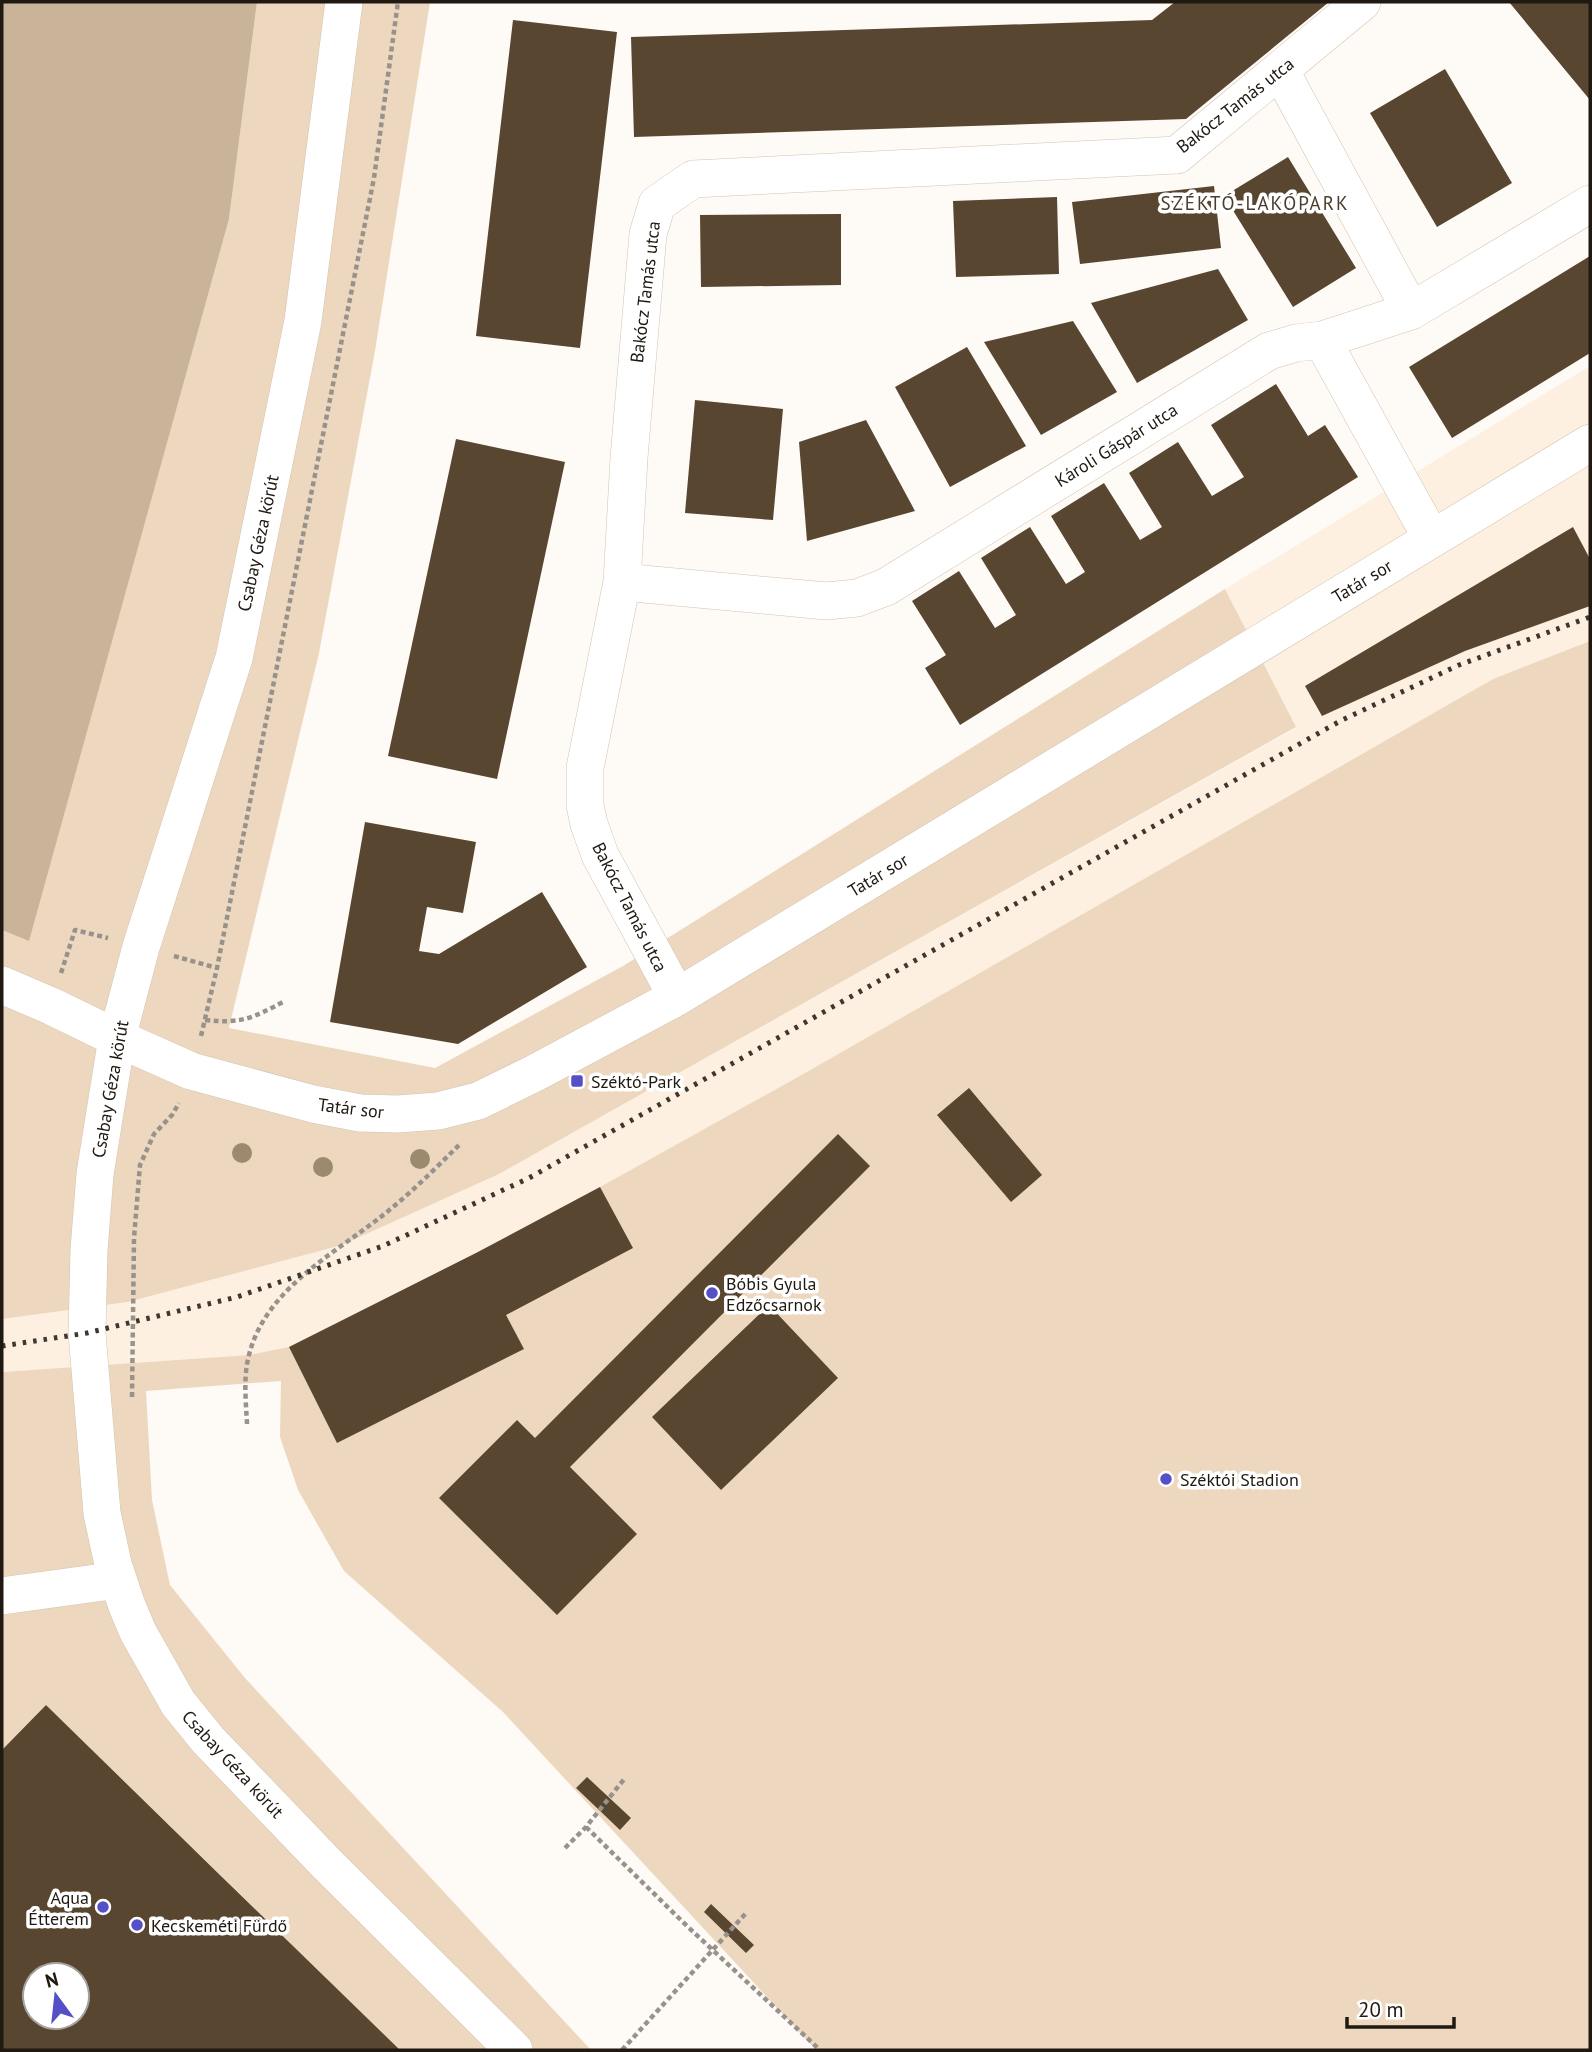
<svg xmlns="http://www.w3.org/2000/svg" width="1592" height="2052" viewBox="0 0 1592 2052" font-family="'PT Sans',sans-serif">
	<rect width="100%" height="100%" fill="#fefaf6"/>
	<path fill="#fdf0e0" d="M1590,366V641L1493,679L805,1073L600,1187L476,1253L289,1347L249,1355L2,1372V1319L128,1302L342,1245L499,1174L1296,728L1225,589Z"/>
	<path fill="#edd8bf" d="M257,2H430L375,351L319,653L229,1028L435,1068L623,966L1225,589L1296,727L499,1174L342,1245L128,1302L2,1319V930L28,940L229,219Z
		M1590,641V2050H816L503,1712L344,1571L298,1490L280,1437L281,1381L146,1391L152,1500L170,1585L245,1678L591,2050H400L46,1705L2,1750V1372L249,1355L289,1347L476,1253L600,1187L805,1073L1493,679Z"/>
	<path fill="#c9b49a" d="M2,2H257L229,219L29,941L2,930Z"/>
	<path fill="#594630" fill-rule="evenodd" d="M1175,2H1329L1186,119L634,137L631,37L1152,20Z
		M1509,2H1590V100Z
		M513,20L617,32L580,348L476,336Z
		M1445,69L1512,183L1437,227L1370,113Z
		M1288,157L1356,268L1293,307L1224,196Z
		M1214,186L1221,248L1080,264L1072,202Z
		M1057,197L1059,274L956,277L953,201Z
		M841,214V285L701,287L700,215Z
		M1590,256V353L1452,438L1409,367Z
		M1218,269L1248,320L1137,383L1091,303Z
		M1073,321L1117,392L1041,435L984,342Z
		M967,347L1026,446L950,487L895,387Z
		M1276,384L1308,436L1325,425L1358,477L960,725L925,668L946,655L912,601L959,571L995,628L1016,615L981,558L1030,527L1066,584L1085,572L1051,516L1104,483L1140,540L1162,527L1129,473L1178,442L1212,496L1244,477L1211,425Z
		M695,400L783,409L773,520L685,513Z
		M866,420L915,511L807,541L799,442Z
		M456,439L565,462L497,779L388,756Z
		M1573,527L1590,559V606L1465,651L1322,716L1305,686Z
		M365,822L476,842L463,913L427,907L419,951L439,954L542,892L587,967L458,1044L330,1022Z
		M969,1088L1042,1175L1011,1202L937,1115Z
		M838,1134L870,1166L570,1467L637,1534L557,1615L439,1498L517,1420L535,1438Z
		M600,1187L633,1248L506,1315L524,1349L337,1443L289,1347L476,1253Z
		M769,1305L838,1378L721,1490L652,1417Z
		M46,1705L221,1876L400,2050H2V1750ZM35,1975H77V2017H35Z
		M587,1777L631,1818L620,1830L576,1788Z
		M711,1904L754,1945L746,1953L704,1912Z"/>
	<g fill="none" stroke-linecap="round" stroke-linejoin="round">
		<defs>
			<path id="minor" d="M344,2L303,321L234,658L141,947L117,1038L95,1174L89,1250L87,1333L102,1513L113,1564L127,1606L138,1632L178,1703L208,1740L326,1863L514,2050
				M1280,70L1411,311
				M1322,340L1432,539
				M622,582L826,601L857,598L886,587L1269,351L1296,343L1322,340L1411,311L1590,204
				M2,985L51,1006L117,1038L191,1071L313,1104L360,1113L398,1114L438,1111L478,1101L535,1073L677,997L1590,443
				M677,997L600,855L589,824L585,805V768L622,582L629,458L648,234L657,204L693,179L1177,155L1362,2
				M2,1596L118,1580"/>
		</defs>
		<use href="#minor" stroke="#d4c3af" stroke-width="38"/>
		<path stroke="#97928c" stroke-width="4.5" stroke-dasharray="5 3.5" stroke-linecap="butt" d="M174,956L217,968
			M61,973L75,930L108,938
			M205,1020C243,1024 252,1018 285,1001
			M201,1036L217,968L374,178L398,2
			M132,1397L134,1238L140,1165L154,1134L172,1115L179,1103
			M247,1424C246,1402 243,1377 249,1355C265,1291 330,1256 378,1219C407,1197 435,1169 461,1143
			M586,1827L688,1927L820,2050
			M565,1848L586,1827L625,1778
			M622,2050L747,1912"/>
		<use href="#minor" stroke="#fff" stroke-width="37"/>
		<path stroke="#3d3731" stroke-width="5" stroke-dasharray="3.5 7" stroke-linecap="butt" d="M2,1346L87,1333L237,1297L383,1246L529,1178L1342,720L1459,665L1590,617"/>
	</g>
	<g fill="#9c8a6f">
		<circle cx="242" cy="1153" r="10"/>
		<circle cx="420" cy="1159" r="10"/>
		<circle cx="323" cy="1167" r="10"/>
	</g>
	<g fill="#5550c7" stroke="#fff" stroke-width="2.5">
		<rect x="570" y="1074" width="14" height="14" rx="3.5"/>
		<circle cx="712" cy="1293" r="7"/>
		<circle cx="1166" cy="1479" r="7"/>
		<circle cx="103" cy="1907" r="7"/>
		<circle cx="137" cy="1925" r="7"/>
	</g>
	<g text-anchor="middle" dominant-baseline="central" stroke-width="7" stroke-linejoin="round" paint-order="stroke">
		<g font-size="18" fill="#1f1912" stroke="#fff">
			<text transform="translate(1235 105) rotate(-38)">Bakócz Tamás utca</text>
			<text transform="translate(645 292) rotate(-83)">Bakócz Tamás utca</text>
			<text transform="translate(1116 445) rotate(-32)">Károli Gáspár utca</text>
			<text transform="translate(258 543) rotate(-78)">Csabay Géza körút</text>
			<text transform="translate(1362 581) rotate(-31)">Tatár sor</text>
			<text transform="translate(878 875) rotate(-31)">Tatár sor</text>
			<text transform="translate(630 907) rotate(63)">Bakócz Tamás utca</text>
			<text transform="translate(110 1089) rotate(-80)">Csabay Géza körút</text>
			<text transform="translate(351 1108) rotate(7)">Tatár sor</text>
			<text transform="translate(233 1764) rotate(47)">Csabay Géza körút</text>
		</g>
		<g font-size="18" fill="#1f1912" stroke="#fff" text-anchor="start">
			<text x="591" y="1081">Széktó-Park</text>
			<text x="726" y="1283">Bóbis Gyula<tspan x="726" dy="21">Edzőcsarnok</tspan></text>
			<text x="1180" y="1479">Széktói Stadion</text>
			<text x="89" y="1897" text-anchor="end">Aqua<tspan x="89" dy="21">Étterem</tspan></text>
			<text x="151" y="1925">Kecskeméti Fürdő</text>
		</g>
		<g font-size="19" letter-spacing="2" fill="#4b3d2c" stroke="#fff">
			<text x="1255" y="203">SZÉKTÓ-LAKÓPARK</text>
		</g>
	</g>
	<rect width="1592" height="2052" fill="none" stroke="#1f1912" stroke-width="7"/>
	<g transform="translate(56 1996) rotate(345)"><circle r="33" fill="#ffffff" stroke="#a5a3a0" stroke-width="2"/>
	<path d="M0-5L12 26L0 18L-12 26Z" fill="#5550c7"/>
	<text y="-10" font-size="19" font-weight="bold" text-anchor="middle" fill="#1f1912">N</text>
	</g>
	<path d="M1347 2017v10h107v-10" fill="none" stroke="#1f1912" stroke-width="3.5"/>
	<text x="1358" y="2017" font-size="21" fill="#1f1912" stroke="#ffffff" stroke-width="5" paint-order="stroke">20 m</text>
</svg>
